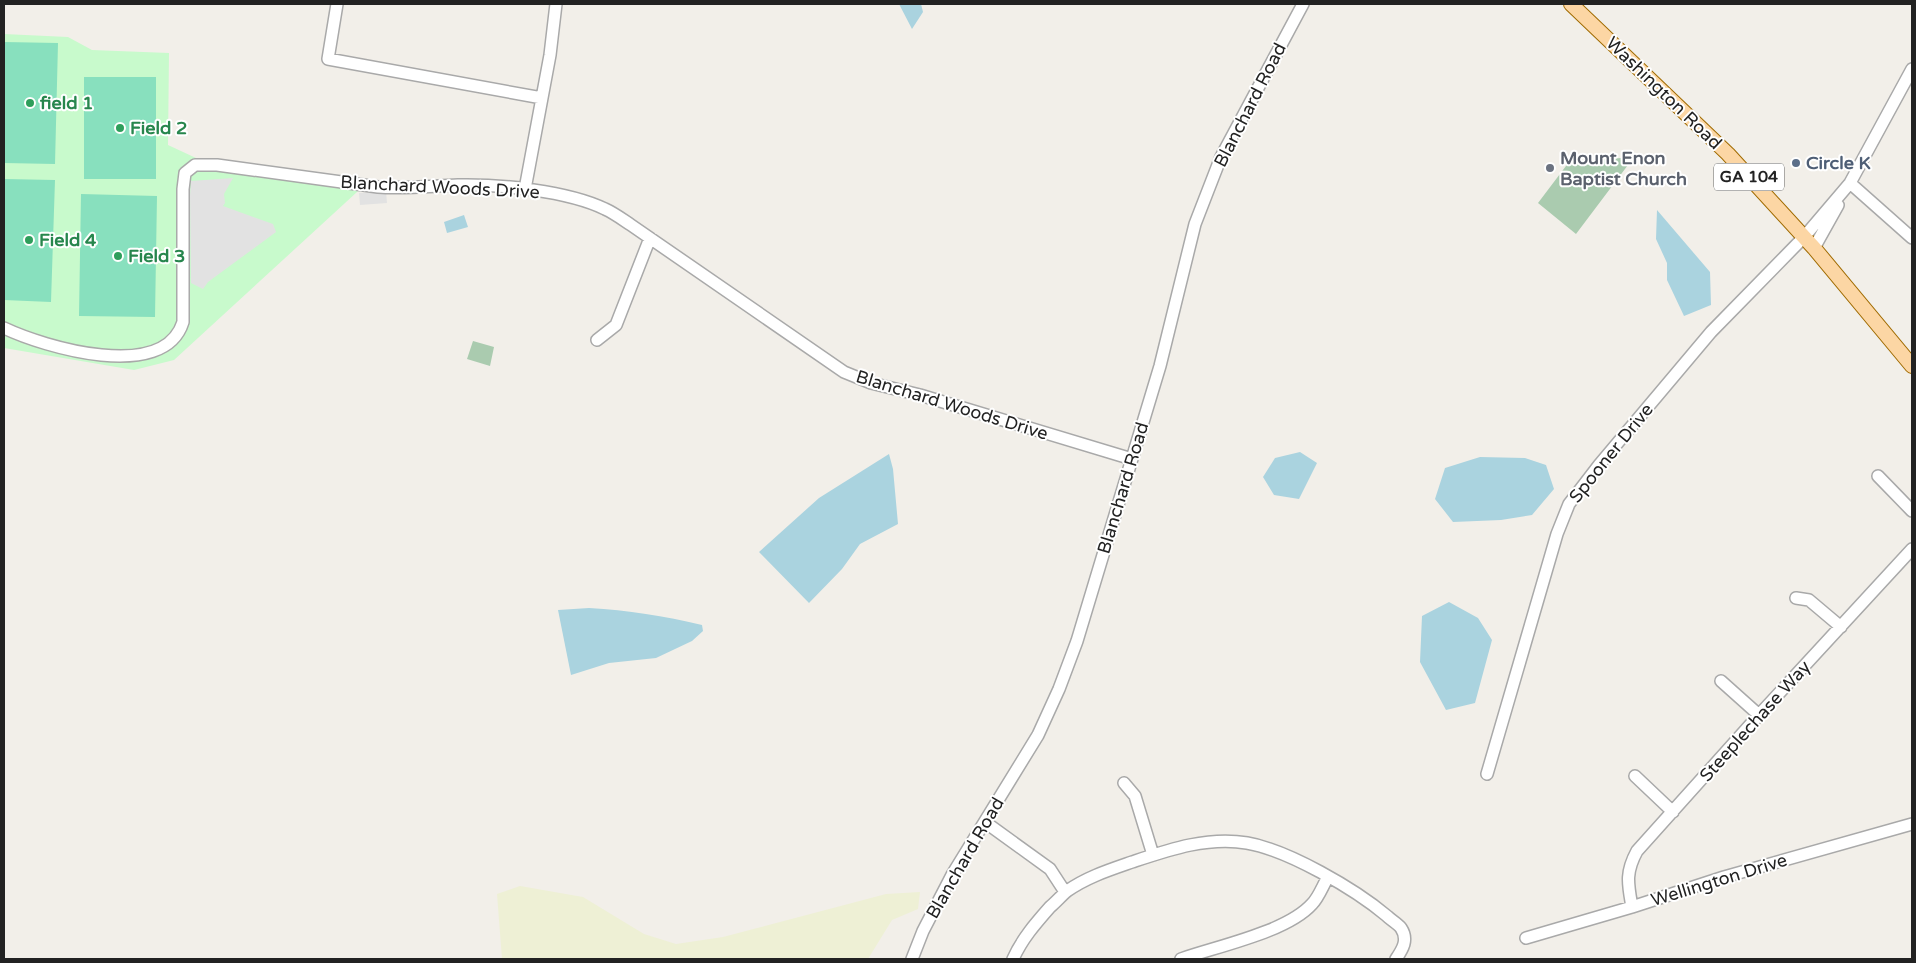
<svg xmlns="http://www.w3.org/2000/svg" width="1916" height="963" viewBox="0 0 1916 963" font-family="'Varela Round',sans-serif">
	<rect width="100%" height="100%" fill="#f2efe9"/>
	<path fill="#eef0d5" d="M520,886L583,897L644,934L676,944L723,937L886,894L920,892L918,909L892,920L868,959H502L497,894Z"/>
	<path fill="#aacbaf" d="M1634,157L1576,234L1538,203L1569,162Z
		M473,341L494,347L490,366L467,359Z"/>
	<path fill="#c8facc" d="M4,34L68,37L92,50L169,53L168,145L196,158L369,181L174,360L134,370L4,348Z"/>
	<path fill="#88e0be" d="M4,42L58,43L55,164L4,163Z
		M84,77H156V179H84Z
		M4,179L55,180L51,302L4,300Z
		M81,194L157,196L155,317L79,316Z"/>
	<path fill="#e2e2e2" d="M233,178L224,194L225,203L223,206L273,224L276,232L208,282L203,289L191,283L190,196L191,181Z
		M386,191L387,203L360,205L359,193Z"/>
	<path fill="#aad3df" d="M899,4H921L923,12L912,29Z
		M1657,210L1710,272L1711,305L1684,316L1667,280V263L1656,239Z
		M464,215L468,227L447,233L444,222Z
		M1300,452L1317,463L1299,499L1274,495L1263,477L1275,458Z
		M889,454L893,469L898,524L860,544L842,569L809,603L759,552L819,498Z
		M1480,457L1525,458L1546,465L1554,489L1532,515L1501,520L1453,522L1435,499L1445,468Z
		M1449,602L1478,618L1492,640L1475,703L1446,710L1420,662L1422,616Z
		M589,608C628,610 664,616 702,625L703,631L692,641L656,658L609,663L571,675L558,610Z"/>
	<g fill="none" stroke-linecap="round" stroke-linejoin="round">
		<defs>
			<path id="minor" d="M337,4L328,59L542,98
				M1850,183L1912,238
				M525,189L550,55L556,4
				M1814,248L1838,205
				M4,328C44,347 164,383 183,322V189L185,173L195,165H217L378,187C405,189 431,186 458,185C499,184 568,191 605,209C614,213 622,219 631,225L844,372L871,383L920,395L1132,459
				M597,340L616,325L650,238
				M1878,476L1912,511
				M1796,598L1809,600L1841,627
				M1721,681L1759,715
				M1487,774L1557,534L1569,504L1599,465L1711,332L1804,237L1850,183L1912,69
				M1635,776L1673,812
				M1124,783L1135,796L1153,855
				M985,822L1050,869L1065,892
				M1632,907C1628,884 1625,873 1637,851L1759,715L1912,549
				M1526,938L1632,907L1724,877L1912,824
				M912,959L923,931L952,875L1038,735L1059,689L1077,641L1160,366L1195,224L1221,157L1303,4
				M1013,959C1022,939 1035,924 1050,907C1056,902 1061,896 1067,891C1087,877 1109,870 1132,862C1168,850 1208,836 1247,843C1288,850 1355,889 1387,916C1391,920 1398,924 1401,928C1409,940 1402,950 1396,959
				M1181,959C1218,946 1287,932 1312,904C1319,897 1323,885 1328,877"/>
			<path id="major" d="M1571,4L1728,154L1814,248L1912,366"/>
		</defs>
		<use href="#minor" stroke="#a9a9a9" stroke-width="14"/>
		<use href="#major" stroke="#a06b00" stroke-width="16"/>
		<use href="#minor" stroke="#fff" stroke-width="11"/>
		<use href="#major" stroke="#fcd6a4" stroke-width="14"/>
	</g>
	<g fill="#2e9e5b" stroke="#fff" stroke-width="2">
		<circle cx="30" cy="103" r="5"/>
		<circle cx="120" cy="128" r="5"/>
		<circle cx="29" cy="240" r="5"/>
		<circle cx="118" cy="256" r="5"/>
	</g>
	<circle fill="#5c6f8a" stroke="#fff" stroke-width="2" cx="1796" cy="163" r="5"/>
	<circle fill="#6b7280" stroke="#fff" stroke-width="2" cx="1550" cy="168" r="5"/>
	<g text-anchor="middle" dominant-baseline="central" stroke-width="4" stroke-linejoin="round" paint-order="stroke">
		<rect fill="#fff" stroke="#646464" stroke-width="1" x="1714" y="163.5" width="70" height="27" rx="4"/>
		<g font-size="16" font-weight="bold" fill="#222">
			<text x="1749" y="177">GA 104</text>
		</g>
		<g font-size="18" fill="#222" stroke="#fff">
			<text transform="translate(1664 93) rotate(44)">Washington Road</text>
			<text transform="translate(1250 105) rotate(-63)">Blanchard Road</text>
			<text transform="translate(440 187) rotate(3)">Blanchard Woods Drive</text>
			<text transform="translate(952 405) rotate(17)">Blanchard Woods Drive</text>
			<text transform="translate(1611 453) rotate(-51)">Spooner Drive</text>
			<text transform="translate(1123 488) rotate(-73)">Blanchard Road</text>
			<text transform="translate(1755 721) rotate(-48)">Steeplechase Way</text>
			<text transform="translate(965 858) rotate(-60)">Blanchard Road</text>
			<text transform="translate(1719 880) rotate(-17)">Wellington Drive</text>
		</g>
		<g font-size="18" font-weight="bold" fill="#27864d" stroke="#fff" text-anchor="start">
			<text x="40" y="103">field 1</text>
			<text x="130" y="128">Field 2</text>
			<text x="39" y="240">Field 4</text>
			<text x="128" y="256">Field 3</text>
		</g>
		<g font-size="18" font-weight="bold" fill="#5b616d" stroke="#fff" text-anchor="start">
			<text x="1560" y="158">Mount Enon<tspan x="1560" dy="21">Baptist Church</tspan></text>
		</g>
		<g font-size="18" font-weight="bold" fill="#4e5e75" stroke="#fff" text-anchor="start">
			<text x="1806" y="163">Circle K</text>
		</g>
	</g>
	<rect width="1916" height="963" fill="none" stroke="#222222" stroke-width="10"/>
</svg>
